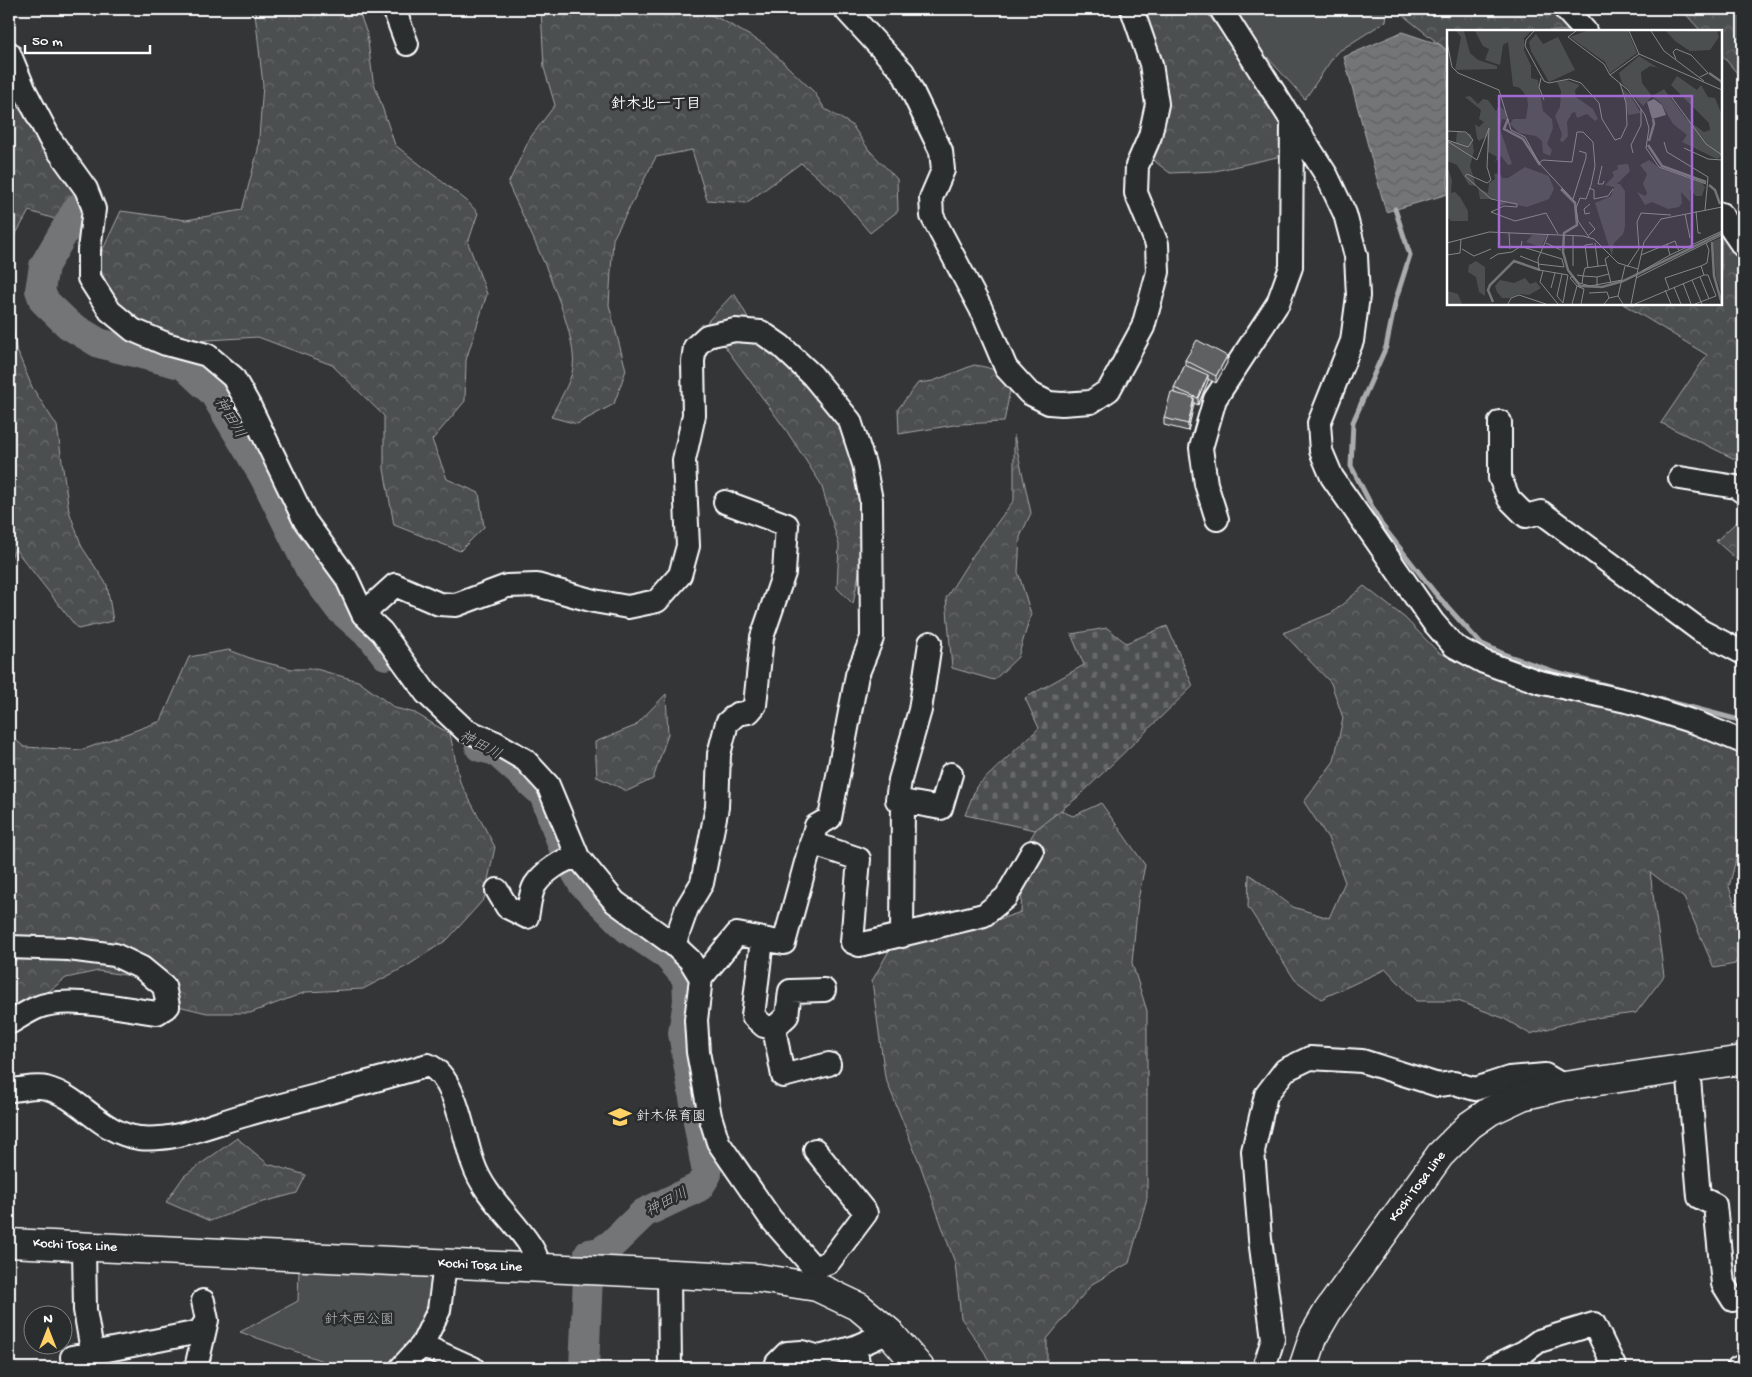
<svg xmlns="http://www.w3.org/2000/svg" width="1752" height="1377" viewBox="0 0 1752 1377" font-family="'Gochi Hand','Klee One',sans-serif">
	<defs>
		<pattern id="forest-crowns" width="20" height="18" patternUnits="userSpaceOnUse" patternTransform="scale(1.25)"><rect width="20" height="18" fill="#4c4f50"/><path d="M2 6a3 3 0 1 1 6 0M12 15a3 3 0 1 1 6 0" fill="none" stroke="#67696a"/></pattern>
		<pattern id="cemetery-stones" width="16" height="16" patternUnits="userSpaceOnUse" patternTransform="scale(1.25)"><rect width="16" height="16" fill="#4c4f50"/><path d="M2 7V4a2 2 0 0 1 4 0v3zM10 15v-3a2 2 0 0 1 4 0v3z" fill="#67696a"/></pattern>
		<pattern id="water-waves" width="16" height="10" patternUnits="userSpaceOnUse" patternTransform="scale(1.25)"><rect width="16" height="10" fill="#737576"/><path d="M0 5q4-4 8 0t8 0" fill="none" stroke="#606061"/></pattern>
	</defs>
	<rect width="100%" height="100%" fill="#333536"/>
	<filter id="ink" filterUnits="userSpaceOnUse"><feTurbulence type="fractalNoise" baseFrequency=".02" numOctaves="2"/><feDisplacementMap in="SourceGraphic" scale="10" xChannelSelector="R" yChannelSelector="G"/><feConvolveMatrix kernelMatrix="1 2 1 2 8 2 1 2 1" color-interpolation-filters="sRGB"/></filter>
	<g filter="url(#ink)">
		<path fill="#4c4f50" stroke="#a6a7a8" d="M1233,9H1388L1386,21L1336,53L1305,99L1259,48Z
			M299,1270L436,1272L433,1309L412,1345L390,1368H343L240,1332L298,1301Z"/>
		<path fill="url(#forest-crowns)" stroke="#a6a7a8" d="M251,9H358L367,34L373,80L395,145L467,201L478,213L468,243L487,294L466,360L465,401L432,440L447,479L479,493L484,527L460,551L394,525L384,469V416L332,365L258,337L176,342L118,308L97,262L121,211L186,220L242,210L258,150L263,85L255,13Z
			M541,9H698L724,21L764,44L814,92L825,109L852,125L869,150L897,179L898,211L870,233L839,196L801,163L746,203L707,200L692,150L656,157L613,239L609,305L626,370L614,404L577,424L551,417C557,404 571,382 573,368C579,329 526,223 508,184L530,138L555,105L544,68Z
			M1141,9H1204L1256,79L1283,126L1286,155L1215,171L1170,173L1149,157Z
			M1395,9H1560L1578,31H1448V51Z
			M1681,9H1743V80L1721,54V31H1701Z
			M9,96L79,186L68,223L29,211L9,246Z
			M1721,224L1743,233V463L1661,423L1707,355L1623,304H1721Z
			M9,293L16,348L32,387L57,426L69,511L82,547L107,585L113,621L78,629L15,549L9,562Z
			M734,293L757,333L774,349L840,423L857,479L864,547L853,604L837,588L839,545L821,484L786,430L707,322Z
			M974,365C996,368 999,372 1010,390L1004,422L960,424L899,434L898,409L918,383L933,381Z
			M1014,435L1031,513L1020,537L1018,572L1031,614L1018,657L994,680L952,668L946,598L971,558L1014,500Z
			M1743,516V565L1716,541Z
			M1364,586L1405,618L1439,653L1501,676L1677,729L1743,753V859L1737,855L1729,887L1743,929V946L1735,964L1714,968L1684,898L1650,872L1664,976L1636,1013L1578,1020L1530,1034L1503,1018L1458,1001H1416L1386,969L1321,999L1295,980L1248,907L1249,874L1293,907L1329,918L1345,882L1328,838L1304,802L1334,761L1343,718L1331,683L1283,633L1332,613Z
			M229,650L255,660L292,669H316L358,681L395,708L415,713L450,734L460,782L495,847L484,899L448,939L407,966L363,989L306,992L250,1013H207L174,1005L145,978L98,971L66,978L23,1011L9,1012V734L24,747L82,750L161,721L189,657Z
			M666,694L668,734L653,779L627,791L597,777L595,742L635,726Z
			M1101,803L1145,865L1138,900L1132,963L1147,1011V1198L1129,1263L1092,1284L1047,1339V1368H992L985,1353L961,1318L955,1263L921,1167L885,1077L872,981L890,949L958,933L1021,912L1024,849L1050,806L1073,816Z
			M237,1138L268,1164L306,1175L297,1193L256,1204L210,1221L166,1202L184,1176Z"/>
		<path fill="url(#cemetery-stones)" stroke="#a6a7a8" d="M1167,626L1193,686L1078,797L1035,830L965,815L976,787L1039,728L1025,698L1084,665L1071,634L1107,628L1126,643Z"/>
		<path fill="url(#water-waves)" stroke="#abacad" d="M1402,32L1441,45L1448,53V194L1386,212L1344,57Z"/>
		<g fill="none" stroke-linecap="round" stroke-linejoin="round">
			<path stroke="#abacad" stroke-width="5" d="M1395,209L1410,255L1396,299L1386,347L1353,422L1351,466L1381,524L1435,593L1480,643L1506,655L1556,672L1743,721"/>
			<path stroke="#737576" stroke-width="30" d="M78,208L44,266L40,290L44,301L69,325L99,343L184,365L214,393L264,476L310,569L339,608L373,638L386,655
				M480,747L496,751L544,794L566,854L583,884L627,928L667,955L687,978L688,1001L683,1033L707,1174L699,1187L644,1213L612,1244L600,1252L589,1254L584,1368"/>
			<defs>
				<path id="minor" d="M394,9L407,44
					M845,9L903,72L941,151L943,170L931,198L932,216L981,309L1006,368L1029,393L1049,403L1062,404L1091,402L1109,390L1143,327L1158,272L1157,244L1136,193L1137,166L1150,136L1157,104L1151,64L1132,9
					M1221,9L1327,176L1345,214L1356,256L1358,296L1352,341L1319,423L1321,451L1332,477L1433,622L1454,646L1484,662L1539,682L1631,702L1697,723L1743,742
					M1565,9L1585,31
					M9,53L24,89L50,139L86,189L94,209L89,250V278L110,311L133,330L166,344L207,355L233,377L250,407L305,521L346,577L363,614L382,632L426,693L465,730L496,743L525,760L548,785L578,857L615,902L674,945L690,960L701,978
					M1721,214L1743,246
					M1500,422V478L1509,499L1526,516L1541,512L1701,631L1743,653
					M1680,478L1736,487L1743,492
					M1217,519L1206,484L1201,448L1215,399L1278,303L1291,267L1292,120
					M363,614L395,585L439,604L456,605L507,586L537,585L594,601L628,607L657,601L680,575L688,546L684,460L694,415L693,361L695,347L707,336L735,330L761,332L781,346L812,375L850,421L864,464L871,500L872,638L857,675L830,818L816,826L784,943L737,934L701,978L696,1020L698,1052L710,1116L718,1142L771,1219L814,1268L817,1287
					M930,643L920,710L900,780L897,800L941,808L951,774
					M811,843L859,859L852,942L859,945L984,915L1006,897L1032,852
					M497,890L507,907L527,917C529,908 530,893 535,885C543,873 563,858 578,857
					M902,936L903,802
					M762,940L753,1016L764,1026L774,1028
					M674,945L687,908L702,883L717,807L719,754L727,723L737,714L749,712L755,705L762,637L784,573L787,525L725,502
					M9,947L69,949L115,955L142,968L164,986L168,1006L157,1013C125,1009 66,995 36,1008C27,1012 18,1018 9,1023
					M824,990L790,991L787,1016L774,1028L783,1076L829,1064
					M1688,1067L1699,1197L1715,1205L1723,1284L1733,1300
					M9,1090C20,1090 36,1085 46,1088C81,1097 100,1133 139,1138C176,1142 214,1123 249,1114C309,1097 369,1083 428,1065C457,1077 463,1137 473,1163C484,1196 512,1217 530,1245C535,1252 538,1261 541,1269
					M84,1247L85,1310L95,1368
					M814,1268L829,1262L866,1213L815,1150
					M669,1275L670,1368
					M422,1345L473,1368
					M72,1357L199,1332L207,1320L203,1301
					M196,1368L207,1320
					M401,1368L422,1345L439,1310L445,1265
					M778,1368L777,1363L787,1353L802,1352L819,1357L855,1347
					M859,1368L855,1347L889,1332
					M1264,1368L1273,1339L1260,1239L1253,1151L1266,1095L1285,1070L1310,1058L1362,1061L1438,1085L1454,1083L1475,1089L1509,1078L1545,1075L1564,1086
					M1491,1368L1524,1352L1539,1341L1594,1324L1615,1368
					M1738,1368L1743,1366"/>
				<path id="major" d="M9,1243L758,1278L817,1287L859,1307L889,1332L920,1368
					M1303,1368L1314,1335L1328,1311L1440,1155L1470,1125L1490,1111L1522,1096L1564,1086L1743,1060"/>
			</defs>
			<use href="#minor" stroke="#fff" stroke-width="26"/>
			<use href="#major" stroke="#fff" stroke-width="31"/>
			<use href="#minor" stroke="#2a2d2e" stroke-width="22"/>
			<use href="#major" stroke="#2a2d2e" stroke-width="28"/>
		</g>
		<path fill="#525354" stroke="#fff" d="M1185,360L1227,363L1216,383L1208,379V381L1198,405L1194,403L1188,431L1164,425V418L1174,393V388L1185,365Z"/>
		<path fill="#424445" stroke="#fff" d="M1227,356V363L1216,383V376Z
			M1208,375V381L1198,405V398Z
			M1194,398V404L1188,431V424Z"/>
		<path fill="#5f6162" stroke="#fff" d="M1197,340L1227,356L1216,376L1185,360Z
			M1185,365L1208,375L1198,398L1174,388Z
			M1171,392L1194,398L1188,424L1164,418Z"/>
	</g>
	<defs>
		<symbol id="school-bare" viewBox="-9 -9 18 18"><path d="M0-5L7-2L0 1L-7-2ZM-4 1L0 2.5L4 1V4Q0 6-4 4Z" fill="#ffd166" stroke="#2a2d2e" stroke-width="2.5" paint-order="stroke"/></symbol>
	</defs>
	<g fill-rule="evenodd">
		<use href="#school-bare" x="604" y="1101" width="32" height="32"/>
	</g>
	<g text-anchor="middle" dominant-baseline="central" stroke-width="5" stroke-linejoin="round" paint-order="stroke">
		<g font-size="14" fill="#fff" stroke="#2a2d2e" text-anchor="start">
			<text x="636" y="1117">針木保育園</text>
		</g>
		<g font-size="14" fill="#fff" stroke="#2a2d2e">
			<text transform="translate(1418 1187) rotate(-53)">Kochi Tosa Line</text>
			<text transform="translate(75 1246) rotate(3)">Kochi Tosa Line</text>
			<text transform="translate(480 1266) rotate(3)">Kochi Tosa Line</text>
		</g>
		<g font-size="14" fill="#b7b9b9" stroke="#2a2d2e">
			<text x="359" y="1320">針木西公園</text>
		</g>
		<g font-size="15" font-weight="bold" fill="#fff" stroke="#2a2d2e">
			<text x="656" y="105">針木北一丁目</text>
		</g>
		<g font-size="15" font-style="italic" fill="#b2b3b4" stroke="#2a2d2e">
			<text transform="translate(229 418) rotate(59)">神田川</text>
			<text transform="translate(480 746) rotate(28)">神田川</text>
			<text transform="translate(667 1203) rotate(-27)">神田川</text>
		</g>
	</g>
	<g transform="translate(1447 30)">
		<rect width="275" height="275" fill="#333536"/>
		<path d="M139,1H181L190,23L163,43L158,32L123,7ZM89,4L96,14L111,7L128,40L102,52L84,21L82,12ZM192,26L211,38L203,36L194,42L195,53L205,66L196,76L175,53L172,43ZM85,205H100L94,217L79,212ZM275,207V264L269,247L266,211Z" fill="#4c4f50"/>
		<path d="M3,1H17L23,23L31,30L50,36V39L8,40L14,7L9,1ZM28,1H84L77,8V20L84,36V48L91,50L96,81L105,89L106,98L100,114L105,120L103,126L96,123L95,111L89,106L72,103L63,94L66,89H79L81,75L80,67L73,58L66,56L61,12L56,15L53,35L38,30L42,19L36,16ZM219,1H270L272,7L263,20L243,21L228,11ZM230,46L250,60L254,55L261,67L268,68L275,85V126L270,129L235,112L240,105L226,94L214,73L205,66L217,59L239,89L257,102L263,100L262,93L224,55ZM119,50L133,55L128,60L129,67L146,79L151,89L148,91L140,84L130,88L128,82L125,83L120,92L121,106L116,112L113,111L115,104L108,86L113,77L114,61L110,52ZM175,58L183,65L194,83L181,85ZM23,66L31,74L36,69L41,70L49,81L52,75L59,82L60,90L55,89L53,99L65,134L61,135L54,126L48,132L50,127L41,122L40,106L32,111L30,108L28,94L32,97L37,92L32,89L34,80L18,67ZM10,101L24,104L27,121L23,136L29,156L22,155L10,135L0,131V111L9,113ZM202,130L211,137L255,153L258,157L255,166H249L243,160V172L234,162L235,173L232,177L221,179L205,172L198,175L190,162L198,166L200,163L196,154L200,144L193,135ZM0,136L5,150L4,163L8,162L13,167L21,181V191H4L0,187ZM78,137L102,146L107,159L102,169L80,177L60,173L50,177L53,169H33L31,158L41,163L42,153L48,149L47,144L53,143L55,148H61ZM168,154H173L178,161V197L176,204L167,213L165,226L148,173L164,166ZM29,231L38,237V266L32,262L29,247L21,242L22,235ZM78,248L83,254L89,252L94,258L82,265L72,264L62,268H55L50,262L48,256L53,250L67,253ZM0,261L11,264L15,274H0Z" fill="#4c4f50"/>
		<path d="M181,134L183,141L171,153L166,157L158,155L167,146L165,142L171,139L170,135Z" fill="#4c4f50"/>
		<path d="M207,69L215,75L219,85L205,89L200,72Z" fill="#737576"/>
		<path fill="none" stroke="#737576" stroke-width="2.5" d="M262,43L275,52M61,89L57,99L76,109L93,135M202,111L207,94L206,89M201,115L215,136L259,152M262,155L268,160L273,174M114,159L128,173L130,195L117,203L116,222L121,240L133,256L155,257L176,251L275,203M265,212L267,246L275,274M46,272L41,260L43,255L67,231L93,240"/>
		<path fill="none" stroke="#858686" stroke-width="1" d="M87,1L79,10L78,16L97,51L102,53L122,49L134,53L152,73L155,89L168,110L174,108L180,95L179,73L173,53M129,1L121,7L157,34L163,45M182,1L192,24L275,60M204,1L217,21L257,51M0,12L5,37L11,43L52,60L64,100L78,107L92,133L129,173M192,24L163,45L181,60L198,85L202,98L199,118L212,137L259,154M229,29L226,22L229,19L244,25L261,43L253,47M94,48L92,57L97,70M223,65L259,114L275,125M0,101L19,102L26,110L21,117L0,110M0,111L30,130L42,98L40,137L44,150L40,153L20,144L18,146L44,169L70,174V177L57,176L44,182L68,191L99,183L111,204M217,112L220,122L261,147L258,180M237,118L261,129L275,130M186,123L184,115L194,95V79M92,133L96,130L125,132L130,102H136L146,112L148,136L144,155L139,169L133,168L129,178L131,191L142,207M155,136L151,154H156L157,151M142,158L147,160V169L161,166L166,159M126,169L139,128V123L132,121M143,174L137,179L138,184L143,183M249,181L251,203H254M238,184L243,208M62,203L63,219M101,205L91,229L92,240L121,245L116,273M142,205L148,199L142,192M126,206V236M0,213L42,202L136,206L147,209L171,233L191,239L197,212L214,189L275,177M99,213L114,220M148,213L151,236M76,217L115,229L117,237L91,234M192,218L190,192L194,183L224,185M15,219L27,226L44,219M0,225L13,223L14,209M194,225L228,211L232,221M223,225L275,201M73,226L91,233M162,226L158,229L164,253M43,229L51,224L65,222L74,216L75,211M254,236L260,233L262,220L259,213M180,237L193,217M141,238L138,215L146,214M96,241L93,252L111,274M195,241L223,225L220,214M115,244L110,266L116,273M130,245L136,246L138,238L160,235M253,247L262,269M189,248L275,205M245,250L255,274M236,253L244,274M135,254L136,246L150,247M130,256L123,248L126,246L132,253L143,256L175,250M150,256V247L162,244M227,257L234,274M104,258L108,243M222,259L218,248L254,236L257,245H261L269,266L248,274M218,260L224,274M142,263L160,262L162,268M61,274L64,268L72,265L99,274M125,274L130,256L137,259L134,274M157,274L162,268L171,266M176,274L171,266L178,236M184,274L191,239M188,274L257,245"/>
		<path fill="#a36bd2" fill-opacity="0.15" stroke="#a36bd2" stroke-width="2.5" d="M52,66H245V217H52Z"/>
		<rect width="275" height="275" fill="none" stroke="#fff" stroke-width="2.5"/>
	</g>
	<rect width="1752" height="1377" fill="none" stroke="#2a2d2e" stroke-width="30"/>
	<rect x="15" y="15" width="1722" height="1347" fill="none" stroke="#fff" stroke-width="2" filter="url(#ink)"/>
	<g transform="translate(48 1330)"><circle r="24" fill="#2a2d2e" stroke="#7f8182"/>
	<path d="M0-4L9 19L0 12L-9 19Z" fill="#ffd166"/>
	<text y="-8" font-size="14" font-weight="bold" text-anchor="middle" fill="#ffffff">N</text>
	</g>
	<path d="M25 45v8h125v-8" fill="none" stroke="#ffffff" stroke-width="2.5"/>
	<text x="32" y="45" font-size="15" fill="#ffffff" stroke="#2a2d2e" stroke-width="4" paint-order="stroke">50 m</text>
</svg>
